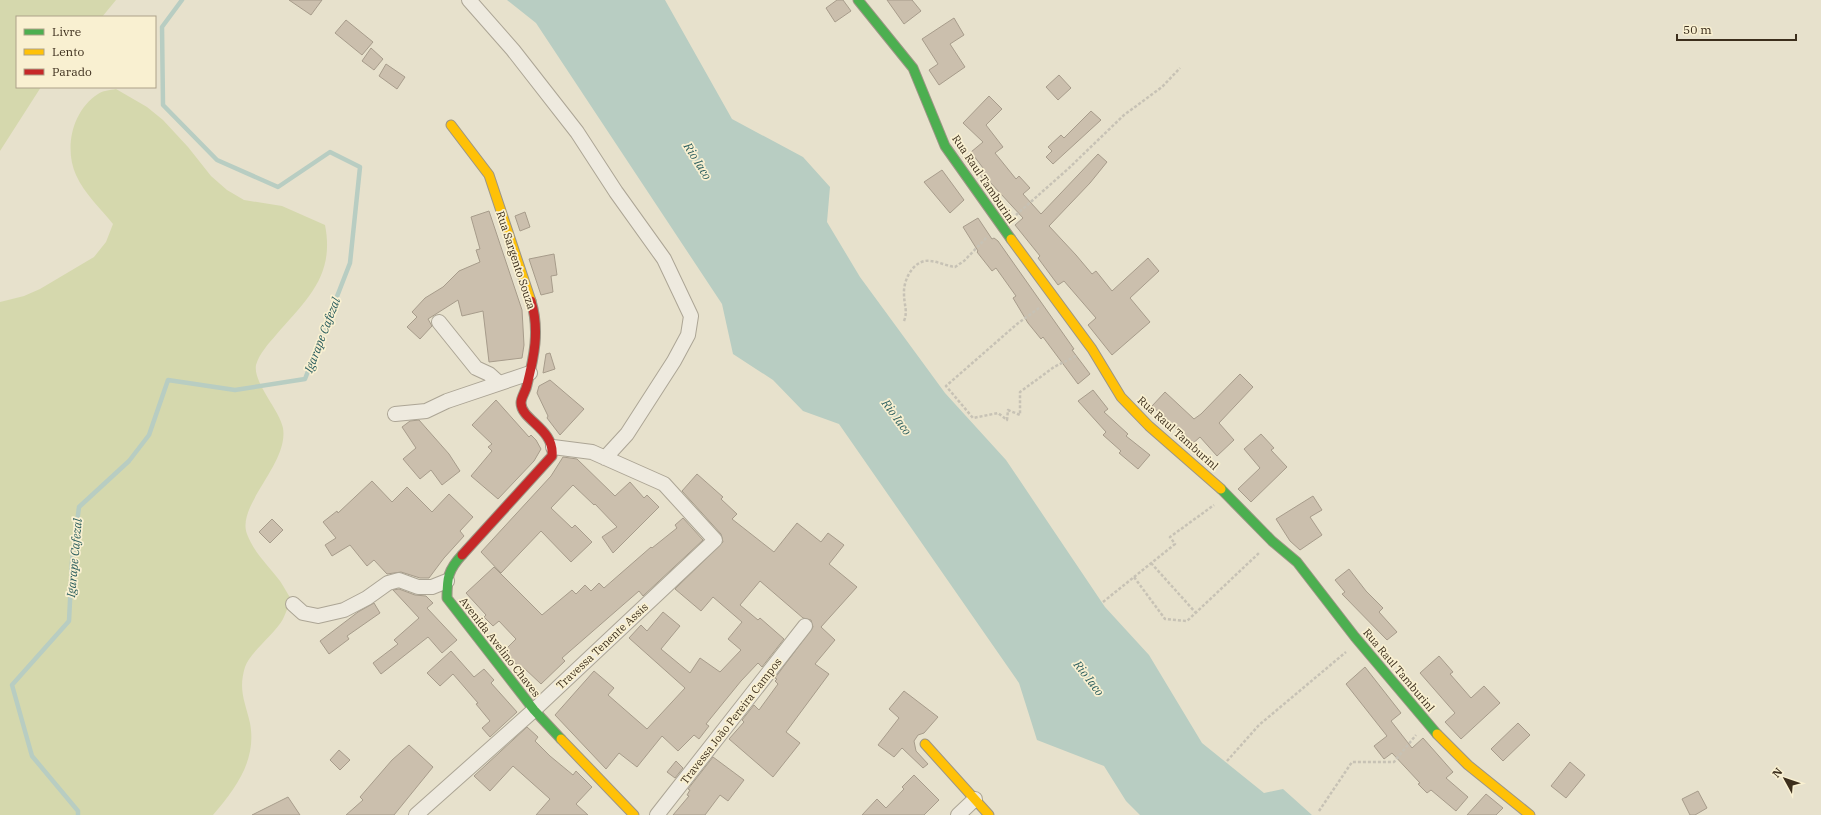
<svg xmlns="http://www.w3.org/2000/svg" width="1821" height="815" viewBox="0 0 1821 815" font-family="'IBM Plex Serif',serif">
	<rect width="100%" height="100%" fill="#e7e1cc"/>
	<path fill="#d5d8ad" d="M0,0H116L102,17H17V87H41L0,151Z
		M116,89L147,107L163,120L188,147L211,176L227,190L244,200L282,206L325,225C335,276 307,299 276,335C269,343 259,354 256,365C253,383 279,409 283,428C289,464 236,505 247,534C254,553 269,566 280,581C284,587 287,593 291,599C288,606 286,613 283,619C275,634 250,652 245,667C238,690 245,701 250,723C257,760 236,788 213,815H0V302L24,296L40,289L94,257L106,242L113,224C101,209 84,193 76,175C64,148 72,111 98,94C102,91 110,90 116,89Z"/>
	<path fill="#b8cdc2" d="M507,0H665L732,119L803,157L830,187L827,222L860,277L945,393L1006,460L1105,607L1149,655L1202,743L1264,793L1283,789L1312,815H1140L1126,801L1104,766L1037,740L1019,683L839,424L803,411L773,380L733,354L722,304L536,23Z"/>
	<g fill="none" stroke-linecap="round" stroke-linejoin="round">
		<path stroke="#b8cdc2" stroke-width="4.5" d="M78,815V811L32,756L12,685L69,621L72,561L79,507L129,461L149,435L168,380L235,390L305,379L350,263L360,167L330,152L278,187L217,160L163,105L162,27L182,0"/>
	</g>
	<path fill="#cbbfad" stroke="#a79c8b" d="M289,0H322L311,15Z
		M837,0H843L851,11L835,22L826,8Z
		M887,0H912L921,11L904,24Z
		M954,18L964,35L950,44L965,67L939,85L929,70L938,64L922,39Z
		M346,20L373,42L362,55L335,33Z
		M371,48L383,59L374,70L362,61Z
		M386,64L405,77L397,89L379,76Z
		M1059,75L1071,88L1058,100L1046,87Z
		M989,96L1002,109L986,125L1003,147L995,153L1016,179L1019,176L1030,188L1023,194L1041,214L1098,154L1107,162L1090,183L1049,226L1076,255L1092,274L1096,271L1112,291L1148,258L1159,271L1130,298L1150,322L1112,355L1088,325L1096,318L1064,281L1058,285L1038,258L1040,256L1015,225L1023,218L989,181L986,184L978,172L983,168L971,152L983,142L963,123Z
		M1091,111L1101,120L1053,164L1046,157L1052,151L1048,147L1061,135L1064,138Z
		M942,170L964,200L950,213L924,182Z
		M489,211L522,310L524,345L522,358L489,362L483,311L462,316L458,300L428,319L432,326L420,339L407,327L417,317L412,312L425,298L443,287L459,271L480,262L476,250L480,249L471,217Z
		M525,212L530,227L520,231L515,216Z
		M978,218L992,239L994,238L998,241L1074,349L1072,350L1090,374L1078,384L1043,337L1041,339L1028,323L1013,298L1016,296L996,268L992,271L977,252L978,251L963,227Z
		M554,254L557,275L551,276L553,292L541,295L529,259Z
		M550,353L555,369L543,373L546,354Z
		M1240,374L1253,387L1219,423L1234,440L1217,456L1200,437L1190,446L1177,435L1180,432L1152,406L1165,392L1194,419L1201,414Z
		M550,380L584,409L560,435L547,418L548,416L537,393L539,386Z
		M1093,390L1108,409L1104,412L1128,434L1126,436L1150,455L1138,469L1119,453L1121,451L1103,435L1106,432L1078,401Z
		M496,400L529,437L531,435L536,440L541,449L534,461L498,499L471,476L492,451L488,447L492,444L472,425Z
		M419,420L449,454L460,471L442,485L431,470L420,479L403,459L416,448L402,427L410,421Z
		M1261,434L1274,448L1271,450L1287,467L1251,502L1238,489L1260,468L1244,449Z
		M563,457L577,459L615,496L630,482L644,498L647,495L659,507L613,553L602,537L617,527L595,504L594,505L573,485L551,508L572,528L575,525L592,542L571,562L541,531L501,573L481,552L551,476Z
		M697,474L723,497L721,499L737,514L732,519L774,552L797,523L821,542L828,533L844,545L829,564L857,587L821,627L835,640L815,664L829,674L786,732L800,743L773,777L729,739L744,722L742,720L754,705L759,710L778,684L775,681L777,679L775,678L813,627L811,620L803,618L760,581L740,605L758,620L760,618L784,639L762,667L758,663L741,681L706,724L709,726L699,739L694,735L678,751L662,736L637,767L619,753L606,769L555,715L594,671L614,688L608,695L647,729L685,688L629,638L641,625L647,631L663,612L680,626L661,649L690,673L700,658L720,672L741,650L728,639L742,622L713,597L701,611L675,589L723,542L721,534L682,491Z
		M372,481L392,502L407,487L432,512L449,494L473,517L460,531L464,536L444,558L429,578H420L401,572L387,574L374,560L367,566L350,545L332,556L325,545L336,538L323,522L337,511L338,513Z
		M1313,496L1322,510L1310,517L1322,535L1300,550L1290,541L1276,519Z
		M683,518L703,540L643,596L639,591L562,658L565,661L541,684L524,668L522,670L504,651L516,639L499,621L493,626L484,617L486,615L466,593L494,567L542,615L572,590L576,594L585,585L591,591L599,583L604,588L651,547L652,548L677,528L675,525Z
		M272,519L283,530L270,543L259,532Z
		M1349,569L1366,591L1383,608L1379,612L1397,632L1387,640L1342,594L1345,592L1335,580Z
		M399,589L415,595L426,596L433,603L427,608L457,640L442,653L428,637L381,674L373,663L398,644L394,640L419,618L393,590Z
		M374,603L380,613L347,636L349,639L329,654L320,641L358,612Z
		M451,651L474,677L484,669L494,680L491,683L517,712L490,737L482,728L490,721L476,704L478,703L453,674L440,686L427,673Z
		M1439,656L1453,672L1450,674L1471,698L1484,686L1500,703L1461,739L1445,722L1455,713L1420,673Z
		M1365,667L1401,713L1391,721L1412,748L1423,738L1453,772L1446,778L1468,797L1456,811L1431,790L1427,793L1418,784L1420,783L1392,753L1384,759L1374,746L1387,736L1346,684Z
		M904,691L938,717L924,733L918,735L914,741L916,751L928,764L923,768L902,748L894,757L878,745L899,718L889,709Z
		M1518,723L1530,735L1503,761L1491,749Z
		M527,727L538,737L535,741L550,756L573,775L576,771L592,787L576,804L588,815H536L550,799L513,766L490,791L474,776Z
		M409,745L433,767L394,815H346L363,800L360,797L392,760Z
		M339,750L350,760L340,770L330,760Z
		M713,757L744,780L728,801L720,795L705,815H673L689,796L687,795L690,790L688,789Z
		M676,761L683,768L675,778L667,772Z
		M1570,762L1585,775L1566,798L1551,786Z
		M914,775L939,800L924,815H862L877,799L886,808L904,789L902,787Z
		M1698,791L1707,808L1695,815H1690L1682,799Z
		M1486,794L1503,808L1496,815H1467Z
		M288,797L300,815H252Z"/>
	<g fill="none" stroke-linecap="round" stroke-linejoin="round">
		<defs>
			<path id="street" d="M469,0L513,50L577,132L616,192L664,259L691,316L688,335L674,361L627,434L605,458
				M439,322L476,368L489,374L499,383
				M395,414L426,411L447,401L530,373
				M293,604L303,613L318,616L344,610L367,598L388,583L399,580L418,587H432L447,581
				M416,815L534,710L715,540L664,484L592,452L553,447
				M657,815L805,626
				M958,815L975,799"/>
			<path id="fast" d="M858,0L913,68L945,146L1011,239
				M1221,489L1272,541L1297,562L1355,637L1437,734
				M462,555C448,570 447,578 447,598L534,710L561,739"/>
			<path id="slow" d="M451,125L489,175L531,301
				M1011,239L1092,349L1121,397L1149,426L1221,489
				M1437,734L1468,765L1530,815
				M561,739L634,815
				M925,744L989,815"/>
			<path id="jam" d="M462,555L552,456C555,429 521,420 521,403C521,397 526,391 527,385C534,357 540,330 531,301"/>
		</defs>
		<use href="#street" stroke="#aca595" stroke-width="16"/>
		<use href="#fast" stroke="#9c9585" stroke-width="11"/>
		<use href="#slow" stroke="#9c9585" stroke-width="11"/>
		<use href="#jam" stroke="#9c9585" stroke-width="11"/>
		<path stroke="#c7c2b5" stroke-width="2.5" stroke-dasharray="3 2" stroke-linecap="butt" d="M1016,215L1069,168L1124,115L1162,87L1180,68
			M1039,308L1017,324L946,386L973,418L998,413L1007,420L1008,410L1020,415V392L1054,367L1076,356
			M904,321C908,311 904,305 904,294C903,280 914,258 931,261C939,262 947,266 955,267L964,261L988,236
			M1151,563L1196,613
			M1134,577L1175,544L1170,537L1214,505
			M1103,602L1134,577L1165,619L1187,621L1259,553
			M1227,761L1259,725L1346,652
			M1319,811L1352,762H1394L1416,735"/>
		<use href="#street" stroke="#eeeadf" stroke-width="14"/>
		<use href="#fast" stroke="#4caf50" stroke-width="9"/>
		<use href="#slow" stroke="#ffc107" stroke-width="9"/>
		<use href="#jam" stroke="#c62828" stroke-width="9"/>
	</g>
	<g text-anchor="middle" dominant-baseline="central" stroke-width="3.5" stroke-linejoin="round" paint-order="stroke">
		<g font-size="11" fill="#3c2e1c" stroke="#f9f0d1">
			<text transform="translate(984 179) rotate(56)">Rua Raul Tamburinl</text>
			<text transform="translate(516 260) rotate(72)">Rua Sargento Souza</text>
			<text transform="translate(1178 433) rotate(42)">Rua Raul Tamburinl</text>
			<text transform="translate(602 646) rotate(-43)">Travessa Tenente Assis</text>
			<text transform="translate(500 647) rotate(52)">Avenida Avelino Chaves</text>
			<text transform="translate(1399 670) rotate(50)">Rua Raul Tamburinl</text>
			<text transform="translate(731 721) rotate(-52)">Travessa João Pereira Campos</text>
		</g>
		<g font-size="12" font-style="italic" fill="#2a5d5d" stroke="#f9f0d1">
			<text transform="translate(698 161) rotate(58)">Rio Iaco</text>
			<text transform="translate(322 335) rotate(-69)">Igarape Cafezal</text>
			<text transform="translate(897 417) rotate(54)">Rio Iaco</text>
			<text transform="translate(74 558) rotate(-85)">Igarape Cafezal</text>
			<text transform="translate(1089 678) rotate(52)">Rio Iaco</text>
		</g>
	</g>
	<rect x="16" y="16" width="140" height="72" fill="#f9f0d1" stroke="#ada289"/>
	<rect x="24" y="29" width="20" height="6" fill="#4caf50" stroke="#ada289"/>
	<text x="52" y="36" font-size="12" fill="#3c2e1c">Livre</text>
	<rect x="24" y="49" width="20" height="6" fill="#ffc107" stroke="#ada289"/>
	<text x="52" y="56" font-size="12" fill="#3c2e1c">Lento</text>
	<rect x="24" y="69" width="20" height="6" fill="#c62828" stroke="#ada289"/>
	<text x="52" y="76" font-size="12" fill="#3c2e1c">Parado</text>
	<g transform="translate(1785 779) rotate(310)" stroke="#f9f0d1" stroke-width="3" paint-order="stroke">
	<path d="M0-3L7 15L0 10L-7 15Z" fill="#3c2e1c"/>
	<text y="-6" font-size="11" font-weight="bold" text-anchor="middle" fill="#3c2e1c">N</text>
	</g>
	<path d="M1677 34v6h119v-6" fill="none" stroke="#3c2e1c" stroke-width="2"/>
	<text x="1683" y="34" font-size="12" fill="#3c2e1c" stroke="#f9f0d1" stroke-width="3" paint-order="stroke">50 m</text>
</svg>
